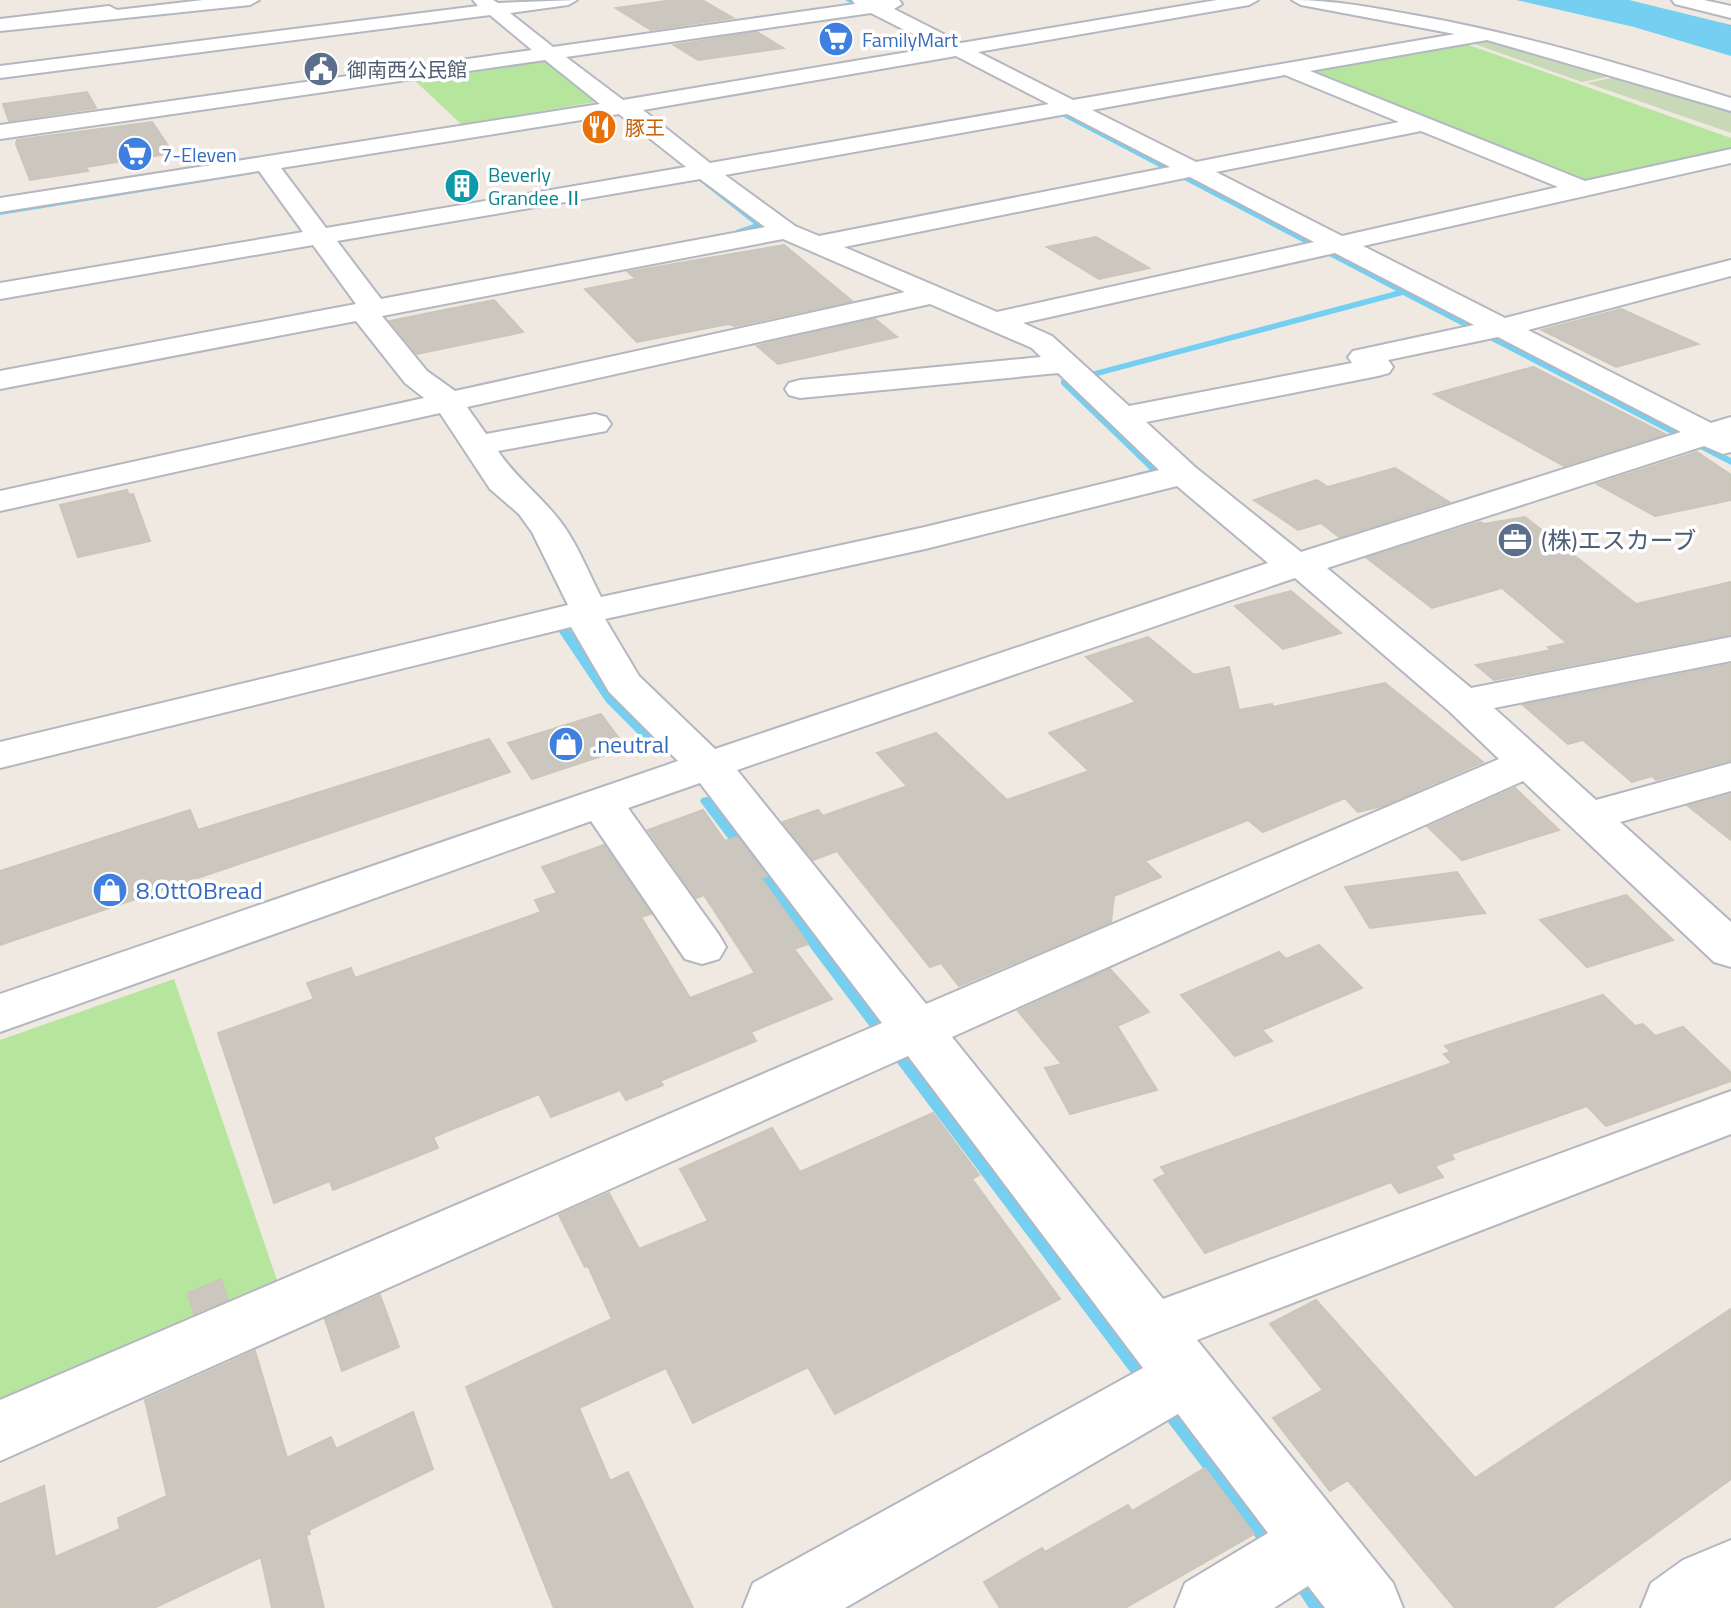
<svg xmlns="http://www.w3.org/2000/svg" width="1731" height="1608" viewBox="0 0 1731 1608" font-family="'Titillium Web','Noto Sans JP',sans-serif">
	<rect width="100%" height="100%" fill="#efe9e1"/>
	<path fill="#b6e59e" d="M1463,43L1731,138V150L1589,182L1573,180L1307,72L1308,68Z
		M549,59L601,101L462,125L410,76Z
		M174,979L279,1286L0,1405V1040Z"/>
	<path fill="#c8d9b8" d="M1486,38L1622,74L1582,82L1466,41Z
		M1626,75L1731,108V133L1587,83Z"/>
	<path fill="#75cff0" d="M1516,0H1629L1731,25V56L1634,27Z"/>
	<g fill="none" stroke-linecap="round" stroke-linejoin="round">
		<path fill="#75cff0" fill-rule="evenodd" d="M845,0H852L860,5L855,6Z
			M1060,111L1731,458V465L1403,295L1071,383L1162,471L1145,477H1137V473L1150,470L1061,384V380L1396,291L1058,114Z
			M249,170H252V174L0,215V211Z
			M698,176H704L763,223V227L736,234V230L754,224L698,180Z
			M553,610L557,611L616,696L670,750L672,753L670,756H660L606,702L547,614Z
			M707,797L712,798L1157,1377L1160,1383L1157,1389L1150,1392L1143,1389L702,804L700,801L702,798Z
			M1165,1393L1172,1395L1285,1539L1288,1547L1285,1555L1277,1558L1269,1555L1158,1409L1155,1402L1158,1395Z
			M1297,1562C1312,1568 1328,1593 1334,1608H1309L1286,1573L1289,1565Z"/>
	</g>
	<path fill="#cbc7bf" stroke="#cbc5ba" stroke-width="2" d="M673,0H702L733,18L651,30L616,8Z
		M757,32L783,48L698,60L674,45Z
		M87,92L96,108L9,121L3,104Z
		M152,122L173,153L86,167L88,171L30,180L16,144L17,140Z
		M1096,237L1149,268L1099,279L1047,247Z
		M784,245L852,301L735,326L728,324L637,342L585,289L636,279L628,272Z
		M494,300L523,332L417,354L390,321Z
		M1621,309L1698,344L1616,367L1542,330Z
		M875,319L897,337L778,364L757,346Z
		M1533,367L1665,434L1564,466L1434,394Z
		M1697,452L1731,475V500L1655,516L1597,484Z
		M1395,468L1449,502L1339,537L1321,523L1298,530L1254,500L1317,480L1328,487Z
		M127,490L129,495L133,494L150,541L78,557L60,505Z
		M1525,517L1636,604L1731,582V634L1494,680L1476,665L1551,650L1548,647L1567,643L1502,588L1432,608L1367,558L1480,522L1484,524Z
		M1291,591L1341,633L1283,649L1235,606Z
		M1148,637L1194,675L1229,667L1239,710L1272,704L1273,707L1385,683L1483,762L1382,806L1358,812L1345,798L1263,832L1248,820L1145,861L1161,877L1114,896L1111,922L959,986L941,963L930,967L837,851L813,860L783,822L818,810L823,816L907,786L877,753L936,733L1007,800L1089,771L1049,733L1136,702L1086,657Z
		M1731,664V760L1656,780L1652,776L1632,782L1583,740L1568,744L1523,705Z
		M601,714L626,748L532,779L508,743Z
		M489,739L510,772L0,945V871L190,810L198,830Z
		M1515,788L1559,830L1462,860L1428,827Z
		M1731,794V840L1688,806Z
		M703,810L725,841L737,837L767,876L761,878L808,944L794,949L832,999L751,1032L756,1041L660,1081L663,1085L626,1100L620,1090L551,1117L539,1094L433,1137L438,1148L333,1190L330,1181L274,1203L218,1033L314,999L307,983L351,968L355,978L541,912L535,900L557,893L542,867L604,845L651,914L641,917L690,998L755,973L704,895L696,898L648,830Z
		M1457,872L1485,913L1370,928L1345,887Z
		M1626,895L1673,940L1587,967L1540,920Z
		M1319,945L1362,988L1262,1030L1272,1041L1235,1056L1181,995L1279,952L1286,959Z
		M1110,969L1149,1012L1117,1026L1157,1090L1070,1114L1045,1068L1062,1064L1018,1011Z
		M1603,995L1635,1026L1643,1024L1655,1036L1683,1027L1731,1073V1081L1606,1126L1587,1106L1451,1154L1454,1159L1435,1166L1443,1177L1399,1193L1391,1182L1205,1253L1154,1180L1166,1174L1161,1167L1452,1063L1444,1054L1451,1052L1445,1046Z
		M933,1113L979,1175L972,1179L1060,1299L835,1414L808,1367L693,1423L666,1368L579,1408L610,1481L628,1472L693,1608H554L466,1387L612,1319L588,1266L585,1267L559,1215L609,1193L639,1249L708,1221L680,1169L772,1128L800,1172Z
		M221,1279L228,1300L194,1314L188,1293Z
		M380,1295L399,1347L342,1371L325,1319Z
		M1316,1300L1475,1478L1731,1309V1479L1552,1608H1455L1348,1480L1330,1491L1273,1418L1323,1390L1270,1324Z
		M255,1351L287,1458L331,1437L336,1449L413,1412L433,1469L309,1530L310,1534L306,1535L324,1608H272L261,1557L154,1608H0V1504L44,1486L55,1557L120,1529L118,1518L167,1496L145,1400Z
		M1205,1468L1254,1534L1125,1608H1000L984,1582L1042,1548L1045,1552L1128,1505L1132,1511Z"/>
	<g fill="none" stroke-linecap="round" stroke-linejoin="round">
		<defs>
			<path id="minor" d="M203,0H259L250,5L0,31V19L109,6L117,10Z
				M473,0H493L498,3L577,0L568,5L510,13L553,47L855,4L852,0H899L902,4L894,9L961,43L1217,0H1258L1249,5L978,52L1073,100L1455,34L1301,5L1292,0C1335,0 1376,8 1419,16C1525,35 1628,66 1731,98V111L1487,40L1310,71L1585,181L1731,149V163L1363,246L1505,318L1731,260V276L1528,330L1711,423L1731,417V452L1723,454L1704,446L1327,568L1471,688L1731,637V661L1494,708L1596,800L1731,763V791L1620,822L1731,922V967L1714,962L1523,781L952,1037L1163,1299L1731,1091V1134L1197,1340L1393,1583L1403,1608H1325L1308,1586L1274,1608H1175L1185,1583L1268,1533L1178,1414L845,1608H743L753,1583L1143,1368L908,1056L0,1461V1400L882,1023L700,783L628,808L719,935L726,947L719,959L702,964L685,959L591,821L0,1032V994L678,761L609,692L571,627L0,768V742L568,605L532,532L519,514L490,489L440,413L0,511V491L424,398L405,383L356,321L0,389V371L356,304L313,245L0,299V283L303,232L259,171L0,212V198L600,104L545,60L0,139V125L532,50L490,15L0,78V66L478,6ZM871,13L938,47L623,100L566,57ZM956,56L1049,104L710,163L643,110ZM1285,75L1399,122L1196,162L1092,110ZM619,114L686,167L326,228L281,168ZM1067,114L1170,167L819,236L795,226L725,175ZM1421,131L1558,187L1342,236L1216,172ZM1190,177L1314,242L997,312L844,247ZM700,179L765,227L381,299L337,241ZM783,239L905,292L455,391L427,371L382,316ZM1335,253L1474,325L1353,351L1348,357L1352,363L1129,406L1052,336L1023,323ZM930,304L1032,348L1041,357L800,380L789,383L785,389L789,395L800,398L1058,373L1159,470L925,527L601,597C588,572 577,543 560,521C540,495 516,478 498,451L606,431L611,424L606,417L595,414L486,434L467,407ZM1498,337L1681,432L1301,552L1195,467L1146,422L1378,376L1389,373L1393,367L1388,360ZM1177,486L1268,563L715,749L639,676L605,619L925,549ZM1295,578L1449,711L1499,759L926,1004L737,770Z
				M1672,0H1704L1731,6V18L1675,4Z
				M1731,1540V1608H1641L1651,1583L1683,1560Z"/>
		</defs>
		<use href="#minor" stroke="#b4b7c1" stroke-width="4"/>
		<use href="#minor" fill="#fff" fill-rule="evenodd"/>
	</g>
	<defs>
		<symbol id="supermarket-disc" viewBox="-11 -11 22 22"><circle r="9.5" fill="#3f7fe0" stroke="#fff"/><path d="M-6-5.5h2.5l.6 2H6L4.5 2H-2.5L-4.4-4H-6ZM-1.5 3.2a1.3 1.3 0 1 0 .1 0ZM3 3.2a1.3 1.3 0 1 0 .1 0Z" fill="#fff"/></symbol>
		<symbol id="civic-disc" viewBox="-11 -11 22 22"><circle r="9.5" fill="#5c6f8a" stroke="#fff"/><path d="M-.6-6.5H3V-4.5H.6V-3L4-1V1h2V6H-6V1h2V-1L-.6-3ZM-1.2 2.5V6h2.4V2.5Z" fill="#fff"/></symbol>
		<symbol id="restaurant-disc" viewBox="-11 -11 22 22"><circle r="9.5" fill="#e8710a" stroke="#fff"/><path d="M-5-6h1v4h1v-4h1v4h1v-4h1v5L-1.5 .5V6h-2V.5L-5-1ZM5-6V6H3V1.5H1.5Q1.5-4 5-6Z" fill="#fff"/></symbol>
		<symbol id="building-disc" viewBox="-11 -11 22 22"><circle r="9.5" fill="#0f9aa8" stroke="#fff"/><path d="M-4-6H4V6H1V3H-1V6H-4ZM-2.5-4.3h1.7v1.8h-1.7ZM.8-4.3h1.7v1.8H.8ZM-2.5-1h1.7V.8h-1.7ZM.8-1h1.7V.8H.8Z" fill="#fff"/></symbol>
		<symbol id="office-disc" viewBox="-11 -11 22 22"><circle r="9.5" fill="#5c6f8a" stroke="#fff"/><path d="M-6-3h4V-5.5h4V-3h4V5H-6ZM-1-4.5V-3h2v-1.5ZM-6 0V1H6V0Z" fill="#fff"/></symbol>
		<symbol id="shop-disc" viewBox="-11 -11 22 22"><circle r="9.5" fill="#3f7fe0" stroke="#fff"/><path d="M-5-2.5h2.3a2.7 3.5 0 0 1 5.4 0H5L5.5 6h-11ZM-1.5-2.5h3a1.5 2.3 0 0 0-3 0Z" fill="#fff"/></symbol>
	</defs>
	<g fill-rule="evenodd">
		<use href="#supermarket-disc" x="816" y="19" width="40" height="40"/>
		<use href="#civic-disc" x="301" y="49" width="40" height="40"/>
		<use href="#restaurant-disc" x="579" y="107" width="40" height="40"/>
		<use href="#supermarket-disc" x="115" y="134" width="40" height="40"/>
		<use href="#building-disc" x="442" y="166" width="40" height="40"/>
		<use href="#office-disc" x="1495" y="520" width="40" height="40"/>
		<use href="#shop-disc" x="546" y="724" width="40" height="40"/>
		<use href="#shop-disc" x="90" y="870" width="40" height="40"/>
	</g>
	<g text-anchor="middle" dominant-baseline="central" stroke-width="7" stroke-linejoin="round" paint-order="stroke">
		<g font-size="20" fill="#366cbe" stroke="#fff" text-anchor="start">
			<text x="862" y="39">FamilyMart</text>
			<text x="161" y="154">7-Eleven</text>
		</g>
		<g font-size="20" fill="#4e5e75" stroke="#fff" text-anchor="start">
			<text x="347" y="69">御南西公民館</text>
		</g>
		<g font-size="20" fill="#c56008" stroke="#fff" text-anchor="start">
			<text x="625" y="127">豚王</text>
		</g>
		<g font-size="20" fill="#0d838f" stroke="#fff" text-anchor="start">
			<text x="488" y="174">Beverly<tspan x="488" dy="23">Grandee Ⅱ</tspan></text>
		</g>
		<g font-size="24" fill="#4e5e75" stroke="#fff" text-anchor="start">
			<text x="1541" y="540">(株)エスカーブ</text>
		</g>
		<g font-size="24" fill="#366cbe" stroke="#fff" text-anchor="start">
			<text x="592" y="744">.neutral</text>
			<text x="136" y="890">8.OttOBread</text>
		</g>
	</g>
</svg>
